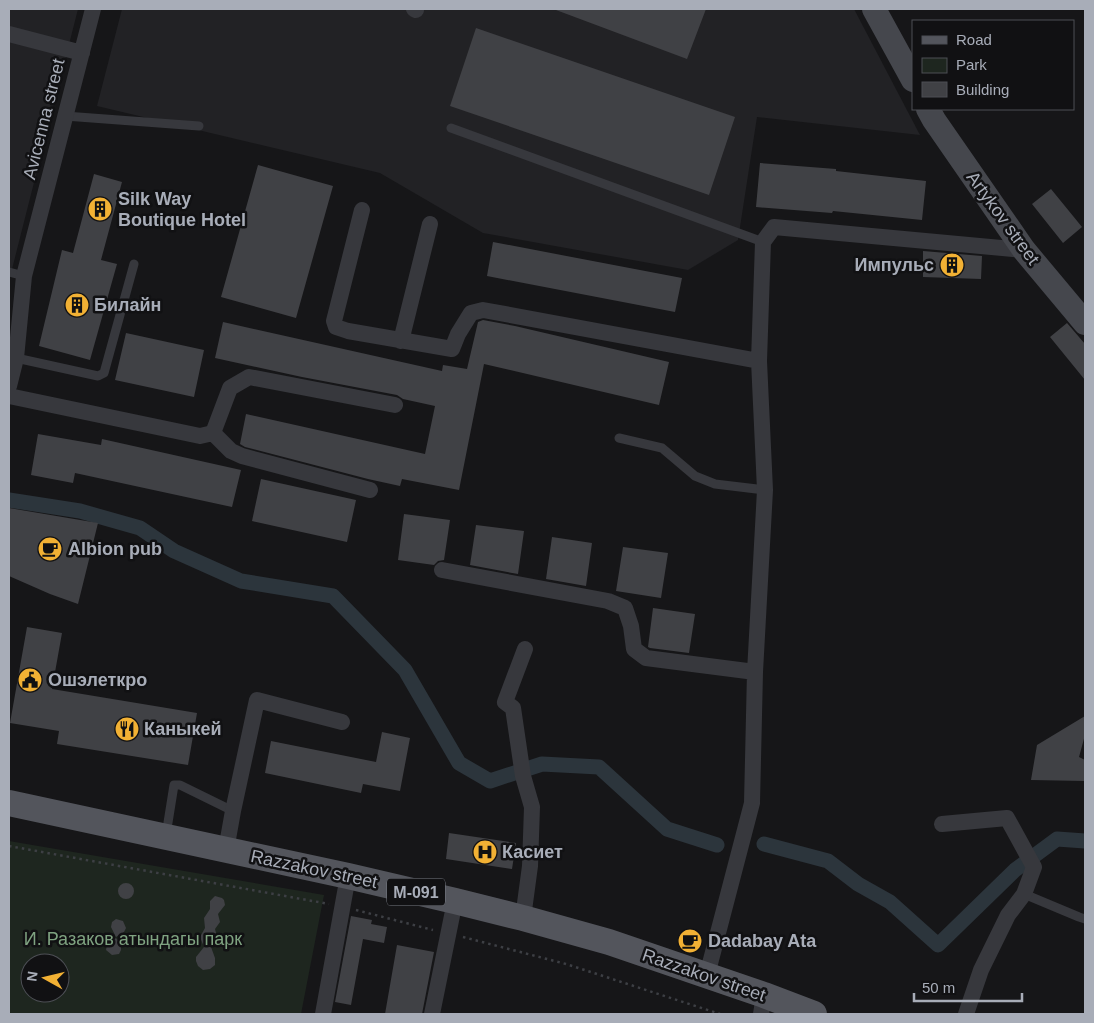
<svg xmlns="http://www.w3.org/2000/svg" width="1094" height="1023" viewBox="0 0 1094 1023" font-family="Arial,sans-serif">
	<rect width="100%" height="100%" fill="#161618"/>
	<path fill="#222225" d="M9,9H78L9,281Z
		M122,9H854L920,135L757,117L738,240L688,270L483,233L380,173L97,106Z"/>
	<path fill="#1e261f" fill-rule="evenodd" d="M9,841L324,895L301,1014H9ZM30,963H60V993H30Z"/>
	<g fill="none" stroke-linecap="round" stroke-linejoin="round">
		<path stroke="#2c353c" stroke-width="15" d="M9,500L80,511L140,528L174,551L241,581L333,596L405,670L459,763L490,781L542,764L599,767L667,829L717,845
			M764,844L828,861L858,884L890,902L938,945L1015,870L1057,839L1085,841"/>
	</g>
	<path fill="#404145" d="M556,9H706L687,59L556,10Z
		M476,28L735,117L709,195L450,106Z
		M760,163L836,169V171L926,181L922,220L833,211L832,213L756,207Z
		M258,165L333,186L296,318L221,297Z
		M94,174L122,182L101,260L117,264L90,360L39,346L62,250L73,253Z
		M1051,189L1082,227L1063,243L1032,204Z
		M493,242L682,278L675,312L487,276Z
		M923,251L982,256L981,279L923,277Z
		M483,320L515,326L669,362L659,405L484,364L459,490L402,479L400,486L368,479L245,447L240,444L246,414L425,454L435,406L403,399L397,395L302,377L215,358L223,322L442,371L443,365L467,369L478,322Z
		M1067,323L1085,344V380L1050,337Z
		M126,333L204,350L194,397L115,380Z
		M38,434L101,445L102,439L241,470L232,507L75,473L73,483L31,475Z
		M261,479L356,500L347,542L252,521Z
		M9,508L98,523L78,604L50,594L9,576Z
		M404,514L450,520L444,560L438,561L434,565L398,560Z
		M476,525L524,531L518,574L470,565Z
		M552,537L592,543L586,586L546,579Z
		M623,547L668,553L661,598L616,591Z
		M653,608L695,614L689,653L650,648L648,647Z
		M27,627L62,633L52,689L197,713L188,765L57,744L59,731L10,723Z
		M1085,716V735L1079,757L1085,760V781L1031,780L1037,745Z
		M382,732L410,738L400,791L363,784L361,793L265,773L271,741L376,762Z
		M449,833L516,843L512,869L446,859Z
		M118 891a8 8 0 1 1 16 0a8 8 0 1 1-16 0Z
		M215,896L222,898L224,900L225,905L218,914L220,922L215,929L217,937V940L211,947L215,958V965L210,969L203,970L198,966L196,961V957L204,947L200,937L205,928L204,918L210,909V901Z
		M351,916L372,920L371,924L387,927L384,943L363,939L351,1005L335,1002Z
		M116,919L123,921L126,928L124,932L116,937L111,927L112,922Z
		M116,938L121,945V950L119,954L112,955L106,950L107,945Z
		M397,945L434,952L422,1014H385Z"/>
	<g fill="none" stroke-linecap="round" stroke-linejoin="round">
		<path stroke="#3d3f44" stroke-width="2.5" stroke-dasharray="2.5 4" stroke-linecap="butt" d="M9,846L329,904
			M356,910L433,930
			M463,937L566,964L720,1014"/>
		<path stroke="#37383d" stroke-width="9" d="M65,116L199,126
			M451,128L763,242
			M9,272L24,276
			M16,358L98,376L104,373L134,264
			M619,438L662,448L695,476L715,484L765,490
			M166,835L174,785H180L233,811
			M1024,894L1079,917L1085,919"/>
		<path stroke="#37383d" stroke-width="16" d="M414,9L416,10
			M9,34L82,53
			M362,210L334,321L336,327L348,331L452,349L458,334L471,313L483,310L759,361
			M401,341L430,224
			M9,386L16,358L24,276L93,9
			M9,396L200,436L213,433L230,388L249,377L395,405
			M213,433L231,451L242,456L370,490
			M442,570L608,601L625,608L631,626L634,649L646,658L755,672
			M942,824L1007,818L1034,867L1024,894L1008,915L981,970L966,1014
			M226,850L233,811L257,700L342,722
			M523,918L530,866L532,807L523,776L513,708L505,702L525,649
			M707,975L752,803L755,672L765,490L759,361L763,242L774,227L1024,250
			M323,1014L348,876
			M432,1014L455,901
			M761,1014L764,995"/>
		<path stroke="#45474d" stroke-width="24" d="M874,9L913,80
			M928,109L934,120L1024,250L1085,323"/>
		<path stroke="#53555c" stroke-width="26" d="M9,803L348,876L455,901L523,918L609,942L764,995L814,1014"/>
	</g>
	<defs>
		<symbol id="building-disc" viewBox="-11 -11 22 22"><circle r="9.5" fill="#f2b134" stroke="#111113"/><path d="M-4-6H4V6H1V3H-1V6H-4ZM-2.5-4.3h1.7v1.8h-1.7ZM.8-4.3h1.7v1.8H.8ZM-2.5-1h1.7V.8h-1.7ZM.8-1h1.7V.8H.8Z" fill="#111"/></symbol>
		<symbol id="cafe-disc" viewBox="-11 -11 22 22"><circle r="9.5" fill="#f2b134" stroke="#111113"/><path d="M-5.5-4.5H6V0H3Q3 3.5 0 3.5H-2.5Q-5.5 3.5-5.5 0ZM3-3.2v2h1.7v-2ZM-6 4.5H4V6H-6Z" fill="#111"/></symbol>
		<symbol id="civic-disc" viewBox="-11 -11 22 22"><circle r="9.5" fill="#f2b134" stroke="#111113"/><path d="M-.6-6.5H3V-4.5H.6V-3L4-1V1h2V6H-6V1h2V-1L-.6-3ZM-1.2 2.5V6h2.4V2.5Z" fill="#111"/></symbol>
		<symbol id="restaurant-disc" viewBox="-11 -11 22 22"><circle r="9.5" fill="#f2b134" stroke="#111113"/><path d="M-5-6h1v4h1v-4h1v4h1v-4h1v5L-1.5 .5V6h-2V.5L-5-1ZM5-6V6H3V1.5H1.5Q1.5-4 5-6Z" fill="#111"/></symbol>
		<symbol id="hospital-disc" viewBox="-11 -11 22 22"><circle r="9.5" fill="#f2b134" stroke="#111113"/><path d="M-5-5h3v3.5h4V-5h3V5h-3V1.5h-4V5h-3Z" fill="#111"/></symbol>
	</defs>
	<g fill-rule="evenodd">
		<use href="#building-disc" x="86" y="195" width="28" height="28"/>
		<use href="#building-disc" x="938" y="251" width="28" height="28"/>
		<use href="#building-disc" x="63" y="291" width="28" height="28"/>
		<use href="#cafe-disc" x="36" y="535" width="28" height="28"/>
		<use href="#civic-disc" x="16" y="666" width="28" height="28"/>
		<use href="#restaurant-disc" x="113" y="715" width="28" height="28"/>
		<use href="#hospital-disc" x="471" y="838" width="28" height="28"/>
		<use href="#cafe-disc" x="676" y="927" width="28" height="28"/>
	</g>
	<g text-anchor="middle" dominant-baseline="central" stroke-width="5" stroke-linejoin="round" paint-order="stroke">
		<rect fill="#111113" stroke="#7b7e86" stroke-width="1" x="387" y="878.5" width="58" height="27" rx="4"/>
		<g font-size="16" font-weight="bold" fill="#a8adb8">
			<text x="416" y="892">М-091</text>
		</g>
		<g font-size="18" fill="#a8adb8" stroke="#111113">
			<text transform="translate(44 119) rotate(-76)">Avicenna street</text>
			<text transform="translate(1003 218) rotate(54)">Artykov street</text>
			<text transform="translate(314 869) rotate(12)">Razzakov street</text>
			<text transform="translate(704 975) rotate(19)">Razzakov street</text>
		</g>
		<g font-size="18" font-weight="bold" fill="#a8adb8" stroke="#111113" text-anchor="start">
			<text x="118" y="199">Silk Way<tspan x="118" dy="21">Boutique Hotel</tspan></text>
			<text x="934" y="265" text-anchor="end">Импульс</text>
			<text x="94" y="305">Билайн</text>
			<text x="68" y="549">Albion pub</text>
			<text x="48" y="680">Ошэлеткро</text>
			<text x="144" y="729">Каныкей</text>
			<text x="502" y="852">Касиет</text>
			<text x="708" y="941">Dadabay Ata</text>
		</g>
		<g font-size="18" fill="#7fa381" stroke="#111113">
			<text x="133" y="939">И. Разаков атындагы парк</text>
		</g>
	</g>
	<rect width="1094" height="1023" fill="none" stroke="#a8adb8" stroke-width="20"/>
	<rect x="912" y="20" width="162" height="90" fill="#111113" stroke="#4d4f55"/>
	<rect x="922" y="36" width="25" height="8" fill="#53555c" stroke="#4d4f55"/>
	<text x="956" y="45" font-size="15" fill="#a8adb8">Road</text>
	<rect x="922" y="58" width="25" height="15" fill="#1e261f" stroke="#4d4f55"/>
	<text x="956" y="70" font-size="15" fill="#a8adb8">Park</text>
	<rect x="922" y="82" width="25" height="15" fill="#404145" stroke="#4d4f55"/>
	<text x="956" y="95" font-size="15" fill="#a8adb8">Building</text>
	<g transform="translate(45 978) rotate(278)"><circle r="24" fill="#111113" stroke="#4d4f55"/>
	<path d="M0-4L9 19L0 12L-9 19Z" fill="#f2b134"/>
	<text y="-8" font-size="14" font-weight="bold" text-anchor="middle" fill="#a8adb8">N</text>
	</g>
	<path d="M914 993v8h108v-8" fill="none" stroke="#a8adb8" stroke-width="2.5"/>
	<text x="922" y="993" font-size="15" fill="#a8adb8" stroke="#111113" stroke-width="4" paint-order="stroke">50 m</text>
</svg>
